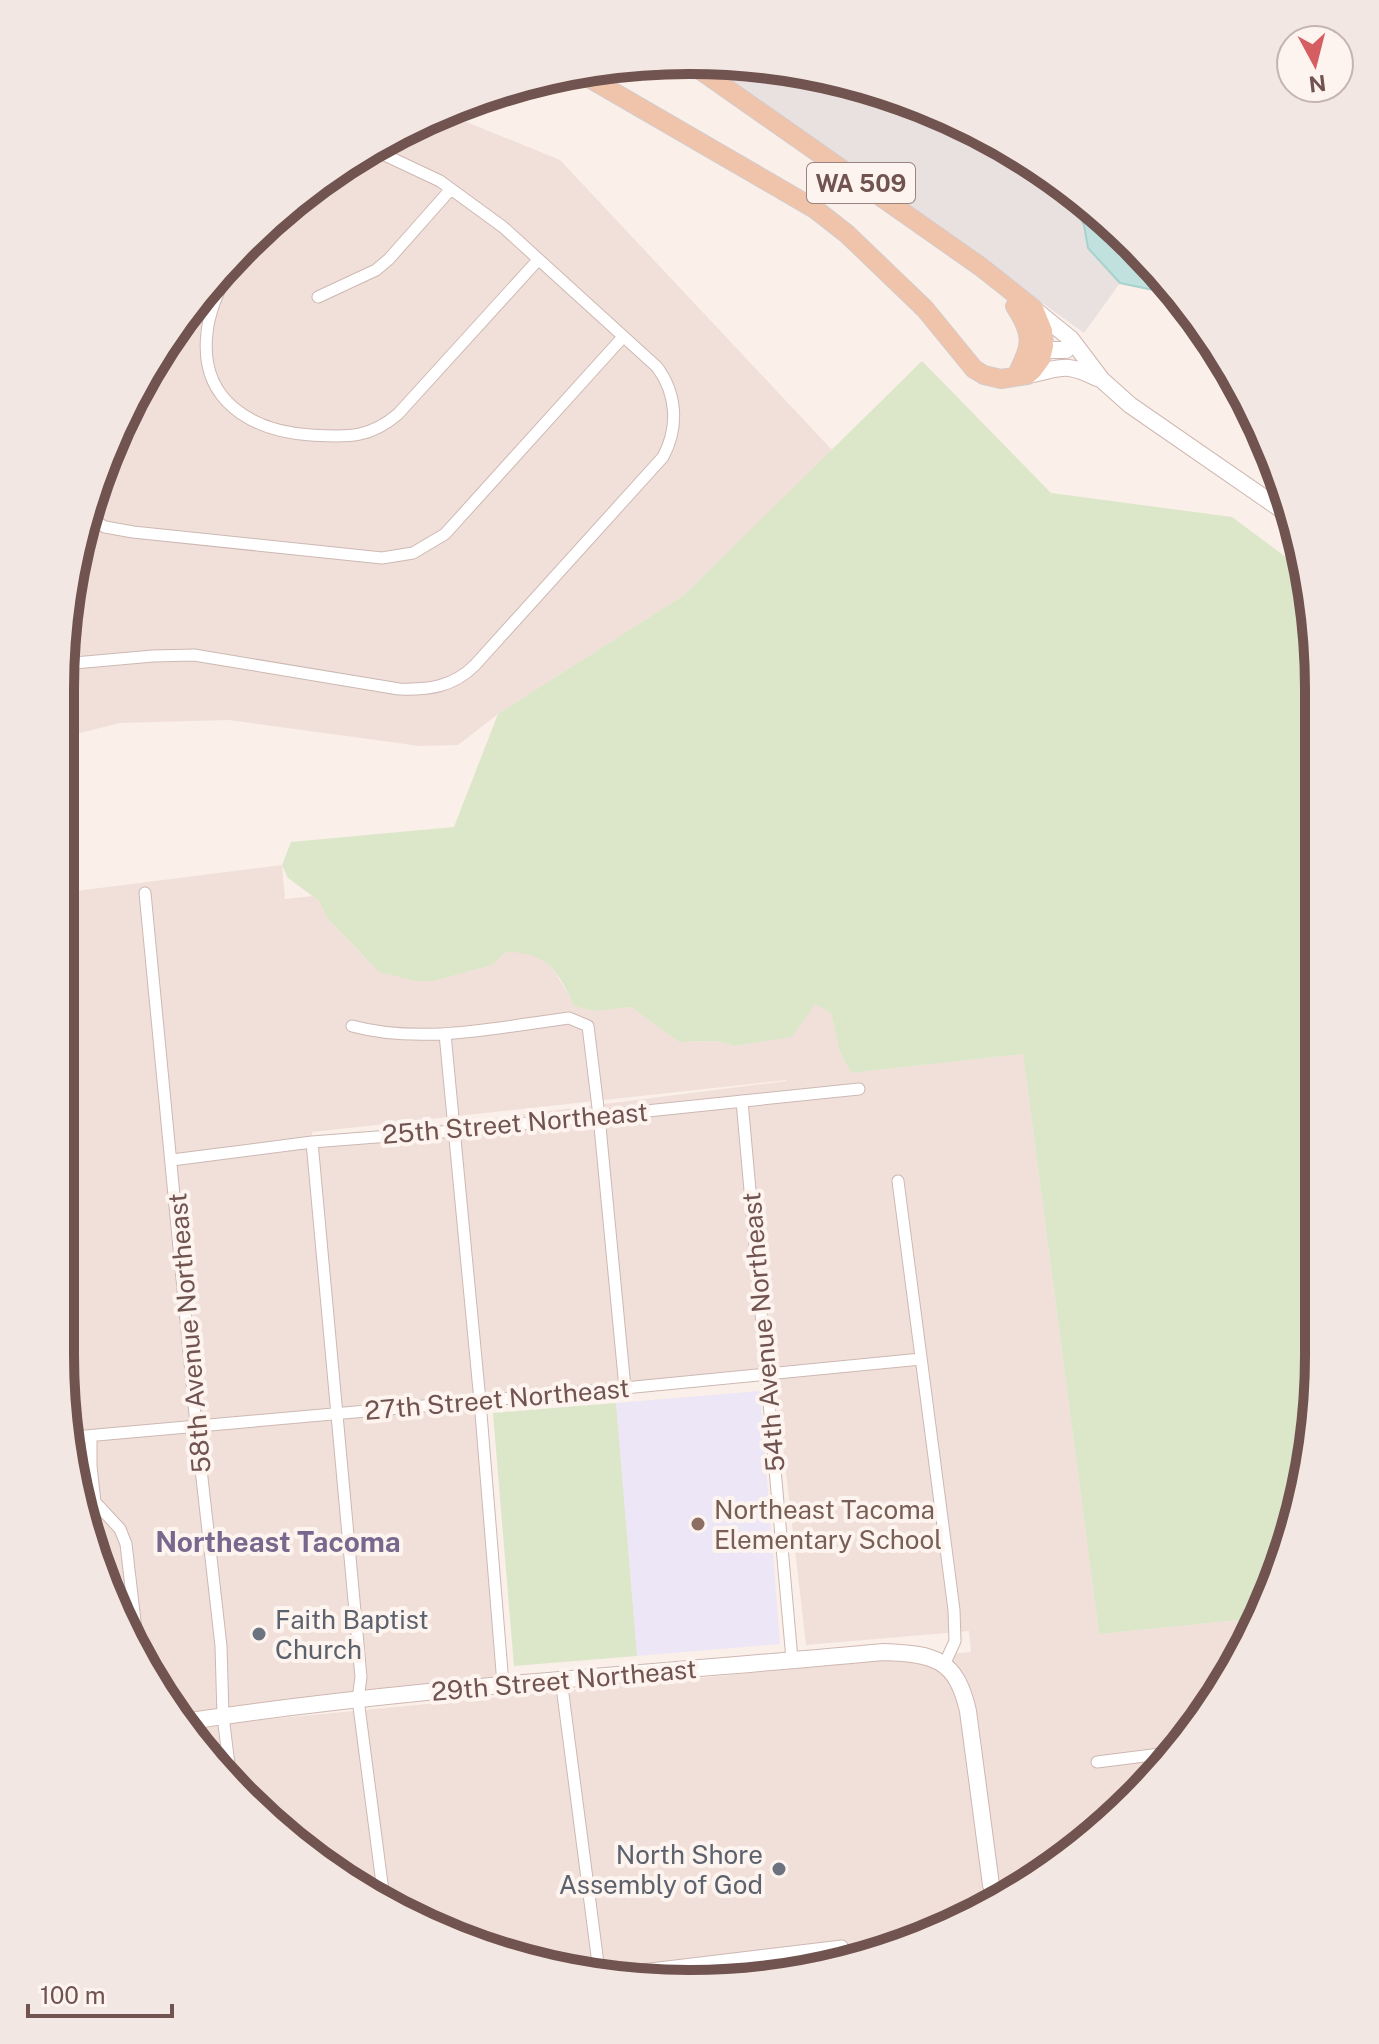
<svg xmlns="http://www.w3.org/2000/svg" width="1379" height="2044" viewBox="0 0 1379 2044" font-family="'Public Sans',sans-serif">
	<rect width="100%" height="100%" fill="#faefe9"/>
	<path fill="#f1e0d9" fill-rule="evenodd" d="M442,112L560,160L832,450L684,595L498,714L458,745L420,746L229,720L120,723L60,738V689L72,567L125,411L244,245L339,166Z
		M282,865L285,899L313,896L319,901L327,918L365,958L434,981L492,965L506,952H526L543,958L556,974L575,1006L594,1011L631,1007L679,1042L717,1041L735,1046L773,1040L815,1003L831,1013L840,1052L851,1073L1023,1054L1099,1634L1259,1618L1254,1633L1135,1799L1004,1900L813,1972L648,1983L449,1936L306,1854L191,1730L260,1720L971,1652L969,1631L806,1645L774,1368L480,1401L503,1684L280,1701L175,1714L166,1705L93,1556L90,1538L99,1534L80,1476L60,1355V893ZM786,1080V1081L312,1141V1132Z"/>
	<path fill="#e9e1df" d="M701,61L812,72L930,108L1039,166L1064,186L1084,225L1088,248L1120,283L1084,333L886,190Z"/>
	<path fill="#ece6f6" d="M760,1391L780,1644L637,1656L616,1403Z"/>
	<path fill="#dce6c9" d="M922,361L1051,493L1232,517L1307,573L1319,690V1354L1307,1477L1259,1618L1099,1634L1023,1054L851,1073L840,1052L831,1013L815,1004L792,1037L735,1046L717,1041L679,1042L631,1007L594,1011L574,1006C558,971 547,952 506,952L492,965L434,981H415L379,972L327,918L319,901L288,878L282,865L291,842L454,827L498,714L684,595Z
		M616,1403L637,1656L514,1666L493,1413Z"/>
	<path fill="#c0e1de" stroke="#a7d2ce" stroke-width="2" d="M1064,186L1134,244L1177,295L1120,283L1088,248L1084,225Z"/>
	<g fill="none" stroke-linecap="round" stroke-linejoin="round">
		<defs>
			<path id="street" d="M231,263C222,285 209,309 207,333C199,401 252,431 311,435C347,437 369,439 398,414L538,260
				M318,297L376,270L389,259L451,189
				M89,518L105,527L133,532L382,558L413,553L445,534L623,337
				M63,664L153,656L194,655L399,689C429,690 453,687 475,665L663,457C679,427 677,394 657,367L503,227L440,181L372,149
				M145,893L196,1425L221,1646L223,1716L230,1773
				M352,1026C422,1045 499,1027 569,1018L588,1026L599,1116L625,1388
				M445,1034L480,1401L503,1684
				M742,1101L792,1659
				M312,1142L361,1677L358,1699L384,1899
				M172,1160L312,1142L454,1131L859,1089
				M898,1181L954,1610L955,1641L944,1665
				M74,1437L604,1390L921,1359
				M91,1437V1466L95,1502L120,1529L126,1544L138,1647
				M561,1679L599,1971
				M1097,1762L1168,1753
				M755,1957L757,1975
				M609,1974L842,1946"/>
			<path id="secondary" d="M1034,309L1071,339L1102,380L1130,405L1292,517
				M1033,358L1049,350H1066
				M1027,375C1061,369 1064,361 1097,378
				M183,1722C415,1687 650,1674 884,1652C935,1654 956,1659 968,1711L991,1885L998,1902"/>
			<path id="primary" d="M577,71L815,209L847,234L925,309L974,369L984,375L1001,379L1027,375L1033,370L1041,359L1044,346L1043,331L1034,309L981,267L686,60
				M1015,306C1034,335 1032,346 1016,376"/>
		</defs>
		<use href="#street" stroke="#cdb8b3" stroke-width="13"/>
		<use href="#secondary" stroke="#cfb7b1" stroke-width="18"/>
		<use href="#primary" stroke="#d4cbca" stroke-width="20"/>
		<use href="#street" stroke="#fff" stroke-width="11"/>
		<use href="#secondary" stroke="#fff" stroke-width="16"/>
		<use href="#primary" stroke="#f0c4aa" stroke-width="18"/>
	</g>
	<circle fill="#8d6e63" stroke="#fdf4ef" stroke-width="3" cx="698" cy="1524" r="8"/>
	<g fill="#6b7280" stroke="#fdf4ef" stroke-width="3">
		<circle cx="259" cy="1634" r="8"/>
		<circle cx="779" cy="1869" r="8"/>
	</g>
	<g text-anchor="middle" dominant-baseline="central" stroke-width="8" stroke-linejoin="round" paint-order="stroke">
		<rect fill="#fdf4ef" stroke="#9b8380" stroke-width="2" x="807" y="163" width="108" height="40" rx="6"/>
		<g font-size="24" font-weight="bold" fill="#715350">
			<text x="861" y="183">WA 509</text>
		</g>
		<g font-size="26" fill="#715350" stroke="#fdf4ef">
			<text transform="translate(515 1123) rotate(-5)">25th Street Northeast</text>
			<text transform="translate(763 1332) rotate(-95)">54th Avenue Northeast</text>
			<text transform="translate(189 1333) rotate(-95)">58th Avenue Northeast</text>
			<text transform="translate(497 1399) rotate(-5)">27th Street Northeast</text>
			<text transform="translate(564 1680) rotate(-5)">29th Street Northeast</text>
		</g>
		<g font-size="26" fill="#785e54" stroke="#fdf4ef" text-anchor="start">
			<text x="714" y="1509">Northeast Tacoma<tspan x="714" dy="30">Elementary School</tspan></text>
		</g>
		<g font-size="26" fill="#5b616d" stroke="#fdf4ef" text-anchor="start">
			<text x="275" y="1619">Faith Baptist<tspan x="275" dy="30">Church</tspan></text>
			<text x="763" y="1854" text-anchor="end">North Shore<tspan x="763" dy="30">Assembly of God</tspan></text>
		</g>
		<g font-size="28" font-weight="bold" fill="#78688d" stroke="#fdf4ef">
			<text x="278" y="1541">Northeast Tacoma</text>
		</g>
	</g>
	<path d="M0 0H1379V2044H0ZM689 74H690A615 615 0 0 1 1305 689V1355A615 615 0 0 1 690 1970H689A615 615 0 0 1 74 1355V689A615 615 0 0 1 689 74Z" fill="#f2e7e2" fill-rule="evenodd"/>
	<path fill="none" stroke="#715350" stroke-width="10" d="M689 74H690A615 615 0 0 1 1305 689V1355A615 615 0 0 1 690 1970H689A615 615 0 0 1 74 1355V689A615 615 0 0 1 689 74Z"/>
	<g transform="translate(1315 64) rotate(173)"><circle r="38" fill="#fdf4ef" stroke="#c5b4af" stroke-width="2"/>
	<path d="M0-6L14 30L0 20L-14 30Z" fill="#d45e62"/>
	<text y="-12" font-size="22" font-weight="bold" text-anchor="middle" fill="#715350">N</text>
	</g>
	<path d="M28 2004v12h144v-12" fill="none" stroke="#715350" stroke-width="4"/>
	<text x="40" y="2004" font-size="24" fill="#715350" stroke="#fdf4ef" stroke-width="6" paint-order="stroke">100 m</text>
</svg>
